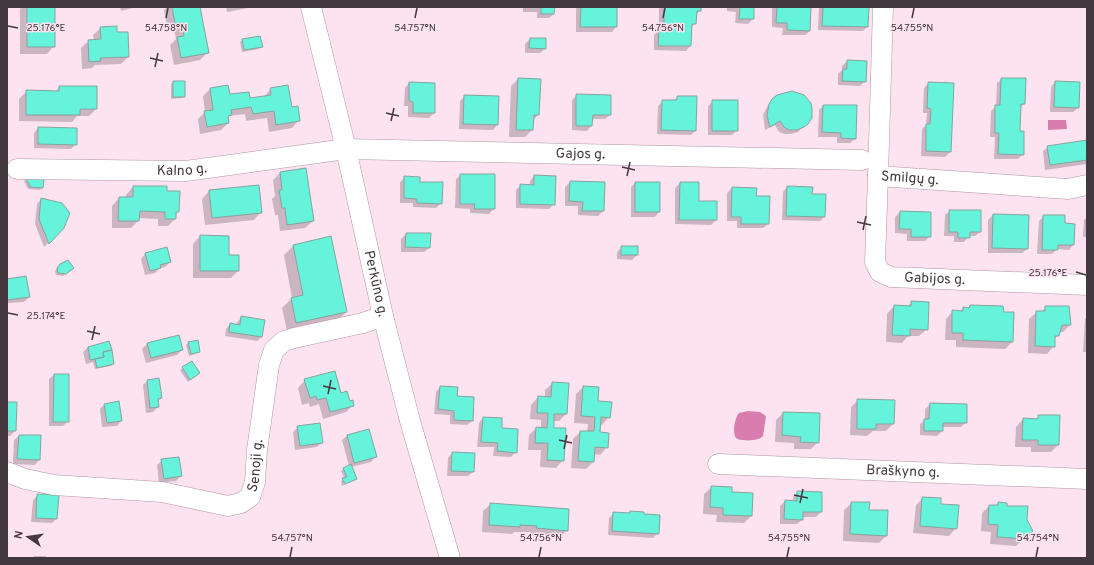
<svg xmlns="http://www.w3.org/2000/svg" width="1094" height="565" viewBox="0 0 1094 565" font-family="Overpass,sans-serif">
	<rect width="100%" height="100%" fill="#fde3f0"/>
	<path fill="#d87dae" d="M1048,120H1066L1067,129L1048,130Z
		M748,411L760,412L766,416L763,436C762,437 759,439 758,439C753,441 739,441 736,438C732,433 735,417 739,413Z"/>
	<path fill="#0003" d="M22,7H54V46L47,54H20V9Z
		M120,7H137L121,11Z
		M167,7H199L208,52L200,60L174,65L170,45L176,39L174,30L168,31L164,10Z
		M226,7H253L227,12Z
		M523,7H554V14L549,18H537V12H523Z
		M576,7H616V27L612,32H576Z
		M659,7H700V11L695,15V23L691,28L690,46L686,51L654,50V35L659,30Z
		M727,7H753V19L748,24L735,23L736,12L727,11Z
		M772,7H810V31L805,35H782L783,28L772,27Z
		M819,7H868L867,27L863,31L818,30Z
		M101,28L116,33L128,57L121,64L95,65L92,68L82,69L81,48L89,41L94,40L93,35Z
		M530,39L545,49L540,53H525V44Z
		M242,40L261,47L259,49L242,52L240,42Z
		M847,61L865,81L860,86L838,85V74L842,70V66Z
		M518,79L538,115L533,120L532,130L525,137H509L511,86Z
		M1002,79L1024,104L1020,108L1019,132L1023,154L1018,159H994L995,137H990L991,111L996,106L997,83Z
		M173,82L184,96L182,98L171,99V84Z
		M1055,82L1078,108L1073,112H1050L1051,87Z
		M409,83L434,113L429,118L408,117V106H404L405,88Z
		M929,83L950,152L945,157L921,156L922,129L926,125L927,113H923L924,88Z
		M60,87L96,109L89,116H77L72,122L19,121V99L27,91L55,92Z
		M210,89L229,95L249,99L264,97L271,89L291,108L299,120L292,128L269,132L267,118L246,121L245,114L229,116L227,118L228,123L221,130L200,134L198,119L205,112L203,96Z
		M577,95L610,115L605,119H592L591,126L587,131L572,130V100Z
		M465,96L497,125L493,130L459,129L460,101Z
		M678,97L695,131L691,135L657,134L658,106L663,101H674Z
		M773,99L805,125L798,132L791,134H784L779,132L775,125L765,130L763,115L768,105Z
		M713,101L737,130L732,135H708V106Z
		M823,106L855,139L850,143H837V137H818L819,110Z
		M38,128L76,144L71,149L34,148V133Z
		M1087,141V164L1045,170L1043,151L1048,147Z
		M280,173L313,221L305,228L280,231L278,215H275L272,199L275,196L273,180Z
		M461,175L494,209L489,214L470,213V209L455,208L456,179Z
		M534,176L554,204L549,209L516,208V190L521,185H530V181Z
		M405,177L419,183L441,203L436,208L413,207V203H400V182Z
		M26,179L42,188L40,190L28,189L24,181Z
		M570,182L603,211L598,216L578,215V206H565V187Z
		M635,183L659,212L655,217H631V187Z
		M680,183L716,220L711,225L675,224V188Z
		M258,186L261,212L254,220L205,225L202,199L209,191Z
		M133,187L166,192L178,212L175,215V219L168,226H158V219L138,218V221L131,228H112V206L119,198H126V195Z
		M787,187L811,195L824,217L820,221L782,220L783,192Z
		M732,188L755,197L768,224L763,228H737V221H727V193Z
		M41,199L63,228L44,247L35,224L37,204Z
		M950,211L980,232L975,236H969L964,242H954V236H944L945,215Z
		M900,212L930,236L925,241H907V234L895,233V217Z
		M993,215L1027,249L1022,253H988V220Z
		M1044,216L1064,224L1073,245L1069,250L1057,249L1052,254H1037L1039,221Z
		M1087,217V237H1083L1084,220Z
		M406,234L429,248L424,252H401V239Z
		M200,236L228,256L238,271L231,278H193V244Z
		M330,237L346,312L337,321L287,331L282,308L292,298L284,255L293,246Z
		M622,247L637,255L632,260L617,259V252Z
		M145,254L170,262L165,267L160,268L155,273L145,275L141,259Z
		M58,267L70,270L63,276L56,275L55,271Z
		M7,280L29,297L24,302L7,303Z
		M912,302L927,329L919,336H908L902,343L886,342L887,314L894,306L907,307Z
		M970,306L1012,342L1005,349L956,347V340H945L946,319L953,311L960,312L963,308L968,309Z
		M1046,307L1070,325L1063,332H1059V335L1054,339V346L1047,354L1028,353L1029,319L1037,312H1041Z
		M242,317L262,337L257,341L225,336L226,329L230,324L236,325L237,322Z
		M1087,317V352H1083L1085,319Z
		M178,336L182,350L177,355L146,363L142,349L147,344Z
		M109,343L113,364L111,366L95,369L93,362L86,364L83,352L88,347Z
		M188,343L199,351L197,353L189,356L186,345Z
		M191,362L199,373L188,382L180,370Z
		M54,375L68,421L63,426H49V379Z
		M305,380L340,394L353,405L346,412L323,419L319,404L310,407L309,403L302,405L298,388Z
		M147,381L161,398L158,401V407L153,412L146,413L143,385Z
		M553,383L568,384L566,414L559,421H553V428L563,460L556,468L540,467L541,450H528L529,435L536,428H541V420L530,419L531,405L538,397L545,398V390Z
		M440,387L456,397L472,421L467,425L450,424V415L434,414L436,392Z
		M583,387L609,417L602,425L600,424L599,433L607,447L600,455L594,454L593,462L586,469L571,468L573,439L580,432H587L588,424L574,423L576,394Z
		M858,400L893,424L886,431H873L867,436L850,435L851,407Z
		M7,403H16L15,431L10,436H7Z
		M930,404L966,422L961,427H942V431L937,436L920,435V424L925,420V409Z
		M104,405L121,421L117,426L102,427L100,409Z
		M783,413L818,442L811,449H794V443L775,442L776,420Z
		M1039,416H1059L1058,445L1051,452H1031V447H1015L1016,427L1023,419L1035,420Z
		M483,418L501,429L516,452L511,457L493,456L494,447H477L479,423Z
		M298,427L321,443L317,447L295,450L293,432Z
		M368,430L375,457L371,462L351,467L356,479L342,486L341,481L345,479L341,471L349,466L342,440L347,436Z
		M19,436L39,460L35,465L13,464L14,440Z
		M452,453L473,472L468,476H447L448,458Z
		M162,460L181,476L176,481L159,483L157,465Z
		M712,487L751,516L744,523L716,522L717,515L703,514L704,494Z
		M798,492L821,493V512L816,517H802V520L797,524H780V506L785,501H793V497Z
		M38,495L56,519L52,523L31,522L33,500Z
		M923,498L940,504L956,528L949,536L913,533L916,505Z
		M852,503L868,511L886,536L879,543L843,541L844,510Z
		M999,503L1006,507L1026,520L1032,531L1016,546L990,544L991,532L981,531L982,513L989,506H996Z
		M491,504L567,530L560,537L530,535V532H514L512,534L482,532L483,511Z
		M630,512L658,533L653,538L608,535L609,518L614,513L628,514Z
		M34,556H46V558H33Z"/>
	<path fill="#66f3db" stroke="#86a39d" d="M27,7H55V47H27Z
		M172,7H200L209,53L181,58L177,37L184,36L181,23L175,24Z
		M527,7H555L554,14H541V7Z
		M581,7H617V27H580Z
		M664,7H701V11H697L696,24H692L691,46H658L659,29H664Z
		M732,7H754V19H739L740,7Z
		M777,7H811L810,31L787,30V23H776Z
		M823,7H869L868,27L822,26Z
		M117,26V32H128L129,57L100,58L101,61L89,62L88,40L101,39L100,27Z
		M260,36L263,47L244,50L242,39Z
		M530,38H546V49L529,48Z
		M847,60L867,61L866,82L842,81L843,69H847Z
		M518,78L541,79L539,115H534L533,130H516Z
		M1001,78H1026L1025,104H1021L1020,131H1024V155L998,154L999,133H995V105H1000Z
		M173,81H185V97H173Z
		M1055,81L1080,82L1079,108L1054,107Z
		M409,82L435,83V113H413V102L409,101Z
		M928,82L954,83L951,152L926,151V124H930L931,109L927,108Z
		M228,85L230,94L249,92L250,98L271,95L270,88L288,85L292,107L298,106L300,121L276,125L274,111L253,114L251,107L231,110L232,115L228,116L229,123L207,127L204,111L213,110L210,88Z
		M59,86H97V109H80V115H26V90L59,91Z
		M792,91L804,95L811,103L812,109V118L808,124L804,127L797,130H789L784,127L780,121L770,127L767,116L769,104L772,99L777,95Z
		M576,94L611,95V115H593L592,126H576Z
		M464,95L499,96L498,125L463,124Z
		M677,96H697L696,131L661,130L662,100H677Z
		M712,100H738V131H712Z
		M823,105H857L856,139L841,138V133L822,132Z
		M38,127L77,128V145L38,144Z
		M1087,140V160L1050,165L1047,146Z
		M306,168L314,221L287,225L285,208H282L279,190H282L280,172Z
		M460,174H495V209H474L475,204H460Z
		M534,175L556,176L555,205L520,204V184L534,185Z
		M404,176L420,177V182H443L442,204L417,203V199L404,198Z
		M26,178L44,179L43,188L30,187Z
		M570,181L605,182L604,211H582L583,202L569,201Z
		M635,182H660V212H635Z
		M680,182H699V201H717V220H679Z
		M259,185L262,213L212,218L209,190Z
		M133,186H167V191H180L179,212H176V219H165V212L140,211L139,221H118L119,197H133Z
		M787,186L813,187L812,194H826L825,217L786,216Z
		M732,187L757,188L756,196H770L769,224H741V217H731Z
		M41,198L62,203L70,213L64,228L49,244L39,219Z
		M949,210H981V232H970V238H958V232H949Z
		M900,211L931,212V237H911V229H899Z
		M993,214L1029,215L1028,249L992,248Z
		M1043,215H1065V223L1075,224L1074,245H1058V250H1042Z
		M406,233H431L430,248L405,247Z
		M200,235L229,236V255H239V271H200Z
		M331,236L347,312L296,323L291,298L303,295L293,245Z
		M621,246H638V255H621Z
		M167,247L171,262L160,265L161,268L150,271L145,253Z
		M68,260L74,268L66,274L58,273L57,268L60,264Z
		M26,276L30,297L7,300V279Z
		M911,301L929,302L928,330L910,329V336L892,335L894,305L911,306Z
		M970,305L1003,306L1004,312H1014L1013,342L963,340V333H952V310L963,311V307L969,308Z
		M1045,306H1069L1071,325H1062L1059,336H1055V347L1035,346L1036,311H1045Z
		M241,316L265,320L262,337L229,332L230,323L240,325Z
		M179,335L183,350L151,358L147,343Z
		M198,340L200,352L191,354L188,342Z
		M109,341L112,350L103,352L104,357L90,360L88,347Z
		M112,350L114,364L97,368L95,359L104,357L103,352Z
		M192,361L200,373L190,380L182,367Z
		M335,371L341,393L347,391L350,401L353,400L354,406L330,412L326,398L317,400L316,396L310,398L304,379Z
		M54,374H69V422H53Z
		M159,378L162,398L158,399L159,407L150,408L147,380Z
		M552,382L569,383L567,414H554V428H566L564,461L547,460L548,443H535L536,427L547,428L548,413H537L538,396L551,397Z
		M440,386L458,387L457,396L474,397L473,421L454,420V411L438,409Z
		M583,386L599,387L598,401L612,402L610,418L601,417L600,432L609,433L608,448L595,447L594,462L578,461L580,431H594L595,417L581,416Z
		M857,399L895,400L894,424H876V429H857Z
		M119,401L122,421L107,423L104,404Z
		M7,402H17L16,431H7Z
		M930,403L967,404V423H943V431H924V419H929Z
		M783,412L820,413L819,443L800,442L801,437L782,435Z
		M1038,415H1060L1059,445H1038V440H1022L1023,418L1038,419Z
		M483,417L502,418V428L518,429L517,453L497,451L498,443L481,442Z
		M320,423L323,443L300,446L297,426Z
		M369,429L377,457L354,463L347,435Z
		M19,435H41L40,460L17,459Z
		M452,452L475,453L474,472L451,471Z
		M179,457L182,476L164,479L161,459Z
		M351,464L357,479L345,484L342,478L347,477L343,468Z
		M711,486L732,487V492L753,493L752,516L723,515V508L710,507Z
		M797,491L822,492V512H803V520L784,519L785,500L797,501Z
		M37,494L59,495L57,519L36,518Z
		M922,497L941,498V504L959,505L957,529L920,526Z
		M851,502H870L869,510H888L887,536L850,534Z
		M998,502L1007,503V506H1028L1027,520L1033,531L1025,539L997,537L998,525L988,524L989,505H998Z
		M490,503L569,509L568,531L536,528L537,526L520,525V527L489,525Z
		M630,511L644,512V514L660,515L659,534L612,531L613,512L630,513Z"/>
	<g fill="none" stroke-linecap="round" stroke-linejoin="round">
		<defs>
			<g id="minor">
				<path id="s1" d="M311,7L346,149L383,316L410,421L450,558"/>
				<path id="s2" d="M883,7L878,176L1068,189L1087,185"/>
				<path id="s3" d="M17,169L186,171L346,149L862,160"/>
				<path id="s4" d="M878,176L875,262L880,272L891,277L1087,285"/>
				<path id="s5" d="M718,464L1087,479"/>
				<path id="s6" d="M7,472L25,479L54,485L162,492L228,506L241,503L250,497L255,482L257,450L269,365L274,350L284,341L294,338L363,323L383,316"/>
			</g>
		</defs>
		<use href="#minor" stroke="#ae96a2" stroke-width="21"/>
		<use href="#minor" stroke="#fff" stroke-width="20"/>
	</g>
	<path fill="none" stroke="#43383d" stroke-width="1.5" d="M166,18L168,8M415,18L417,8M663,18L665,8M912,18L914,8M8,26L18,28M150,58L163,61M155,67L158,53M386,113L399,116M391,121L394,108M622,167L635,170M627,176L630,162M857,222L871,225M863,230L866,216M1076,272L1086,275M8,313L18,315M87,331L100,334M92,340L95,326M323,386L336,389M328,394L331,380M559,440L572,443M564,449L567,435M794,495L808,498M800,503L803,489M290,557L292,547M539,557L541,547M787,557L789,547M1036,557L1038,547"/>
	<g text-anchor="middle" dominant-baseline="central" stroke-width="3" stroke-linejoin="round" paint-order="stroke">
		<g font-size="14" fill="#43383d" stroke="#fde3f0">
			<text stroke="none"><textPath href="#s3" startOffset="565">Gajos g.</textPath></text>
			<text stroke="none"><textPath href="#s3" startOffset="165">Kalno g.</textPath></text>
			<text stroke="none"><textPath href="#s2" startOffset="201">Smilgų g.</textPath></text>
			<text stroke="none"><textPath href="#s4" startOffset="153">Gabijos g.</textPath></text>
			<text stroke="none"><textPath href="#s1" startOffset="284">Perkūno g.</textPath></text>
			<text stroke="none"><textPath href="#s6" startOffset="281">Senoji g.</textPath></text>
			<text stroke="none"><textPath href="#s5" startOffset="185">Braškyno g.</textPath></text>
		</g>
	</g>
	<g font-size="10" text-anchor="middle" fill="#43383d" stroke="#fde3f0" stroke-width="3" stroke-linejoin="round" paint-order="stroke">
		<text x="663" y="31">54.756°N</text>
		<text x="166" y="31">54.758°N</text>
		<text x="415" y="31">54.757°N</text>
		<text x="912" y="31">54.755°N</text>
		<text x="46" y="31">25.176°E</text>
		<text x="1048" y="276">25.176°E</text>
		<text x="46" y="319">25.174°E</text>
		<text x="292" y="541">54.757°N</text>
		<text x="541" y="541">54.756°N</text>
		<text x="789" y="541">54.755°N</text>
		<text x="1038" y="541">54.754°N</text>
	</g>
	<rect width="1094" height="565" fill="none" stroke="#43383d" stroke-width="16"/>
	<g transform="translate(28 537) rotate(283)" stroke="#fde3f0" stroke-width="3" paint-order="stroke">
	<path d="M0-3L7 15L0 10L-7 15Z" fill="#43383d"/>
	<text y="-6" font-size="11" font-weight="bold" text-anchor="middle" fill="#43383d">N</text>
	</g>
</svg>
